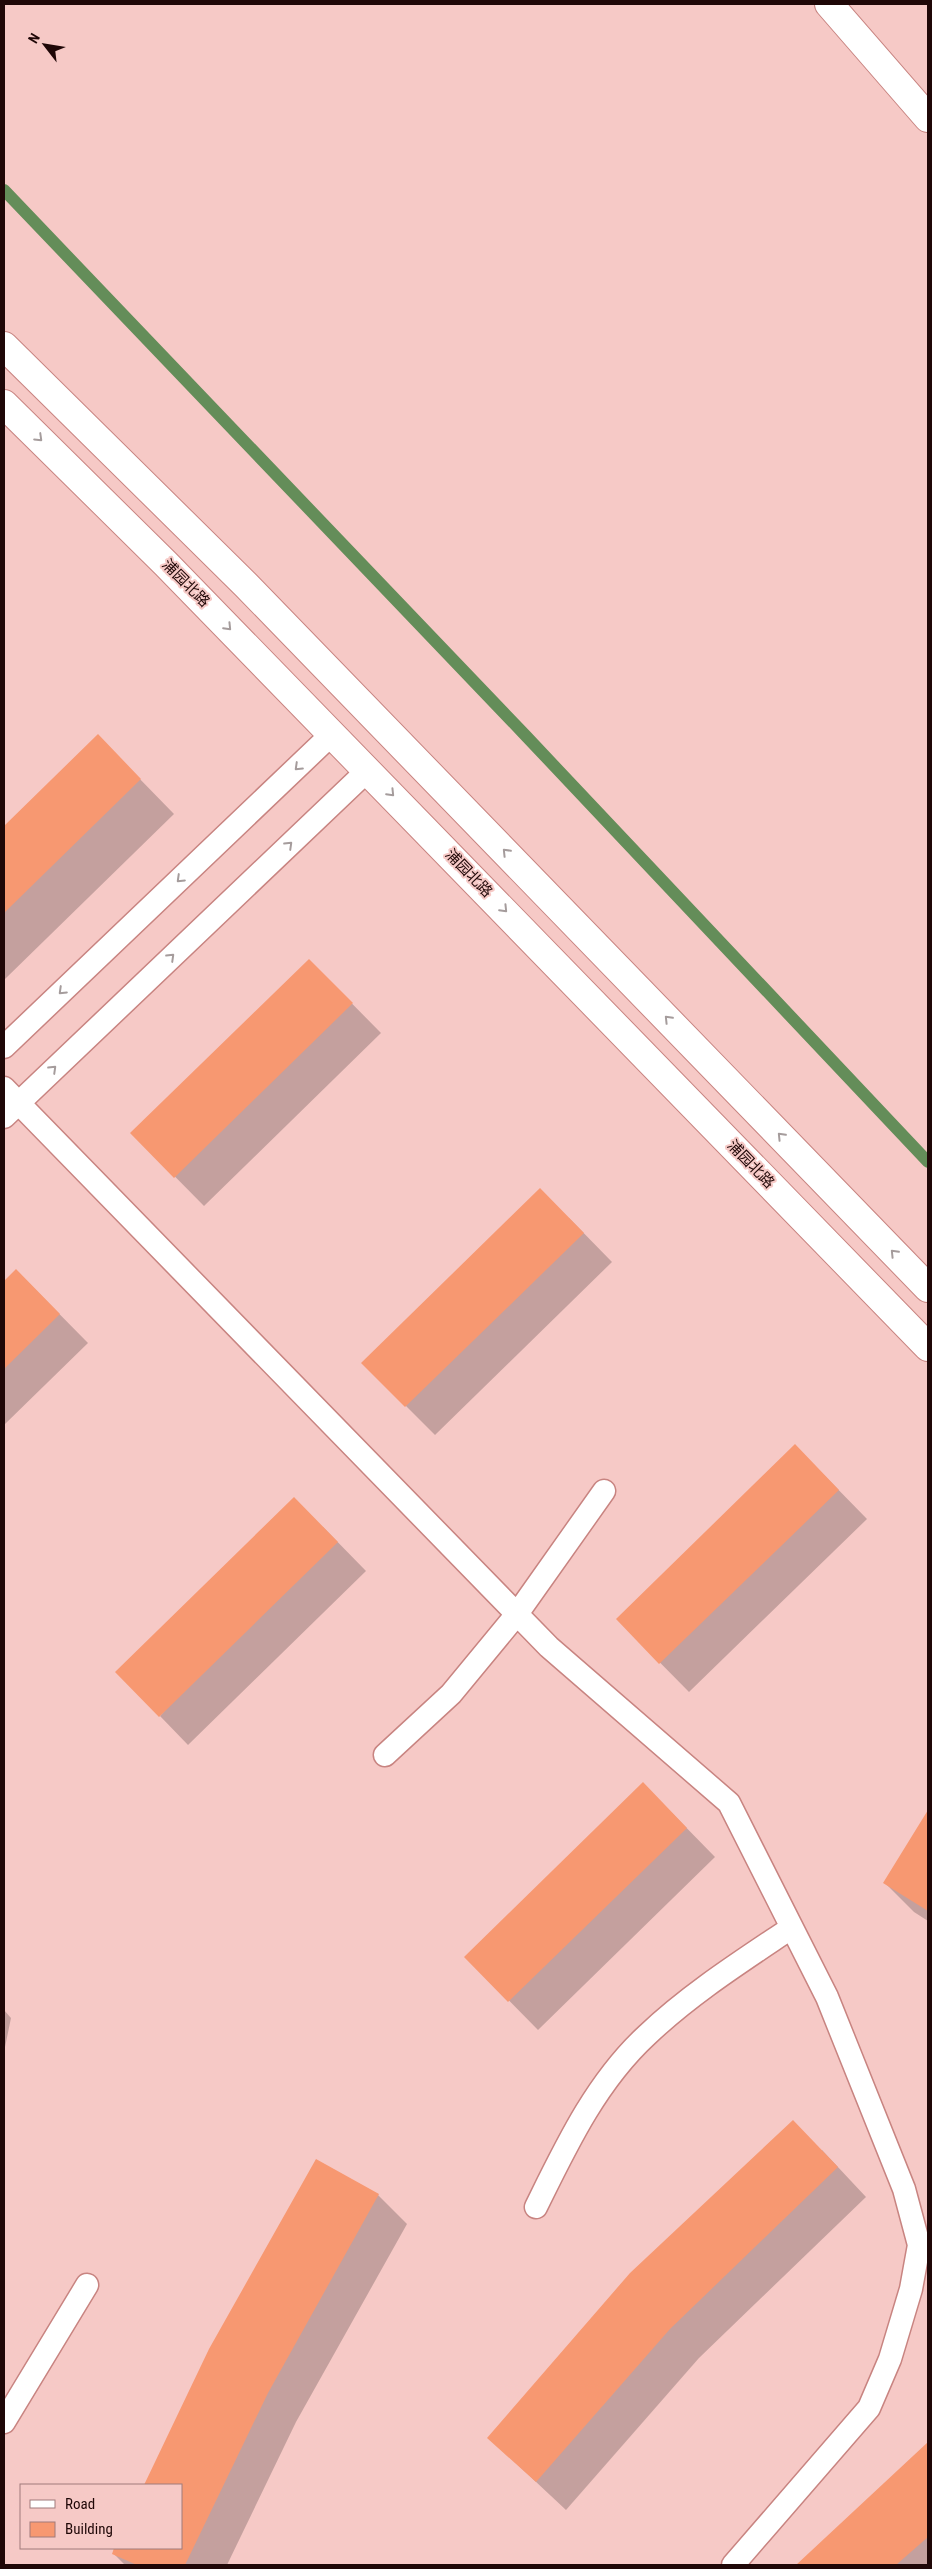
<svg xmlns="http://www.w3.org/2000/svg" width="932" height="2569" viewBox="0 0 932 2569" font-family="'Roboto Condensed','Noto Sans SC',sans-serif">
	<rect width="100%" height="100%" fill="#f6c9c6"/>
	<path fill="#0003" d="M98,736L174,814L4,980V827Z
		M309,960L381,1033L204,1206L132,1133Z
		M569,1218L612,1262L435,1435L363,1363Z
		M16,1270L88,1343L4,1425V1282Z
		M824,1475L867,1519L689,1692L617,1619Z
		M323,1527L366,1571L188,1745L160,1716Z
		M928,1812V1921L914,1912L885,1883Z
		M672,1813L715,1857L538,2030L466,1957Z
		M4,2010L11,2018L4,2052Z
		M822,2150L866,2197L699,2358L566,2510L489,2438Z
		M378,2195L407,2224L296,2422L227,2565H125L113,2553L116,2548H181V2485H146L210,2349Z
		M928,2444V2565H798Z"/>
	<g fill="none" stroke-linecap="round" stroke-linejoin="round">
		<path stroke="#648d59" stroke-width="12" d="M4,190L526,736L928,1162"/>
	</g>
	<path fill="#f79871" d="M98,734L141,779L4,913V826Z
		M309,959L353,1003L174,1178L130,1133Z
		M540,1188L584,1233L405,1407L361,1363Z
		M16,1269L60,1314L4,1369V1281Z
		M795,1444L839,1490L659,1664L616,1619Z
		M294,1497L338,1542L159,1717L115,1672Z
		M643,1782L687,1828L508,2002L464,1957Z
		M928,1810V1911L883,1883Z
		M793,2120L838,2167L670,2329L536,2482L487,2438L630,2273Z
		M316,2159L379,2194L268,2393L185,2565H137L112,2554L114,2548H181V2485H144L209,2349Z
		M928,2442V2537L896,2565H796Z"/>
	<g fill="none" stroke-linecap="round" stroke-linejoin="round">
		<defs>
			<path id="service" d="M4,1047L333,733
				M4,1088L549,1647L729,1803L827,1997L904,2189L919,2245L911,2289L890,2359L869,2408L733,2565
				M4,1117L368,770
				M385,1755L451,1694L517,1614L604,1491
				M536,2207C566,2146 596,2082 647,2035C690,1994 742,1961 791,1928
				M4,2422L87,2285"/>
			<path id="minor" d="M829,4L928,118"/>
			<path id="tertiary" d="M4,346L246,585L928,1288
				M4,404L166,564L928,1347"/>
		</defs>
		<use href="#service" stroke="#c88481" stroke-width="25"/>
		<use href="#minor" stroke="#c88481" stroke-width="30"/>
		<use href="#tertiary" stroke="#c88481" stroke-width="30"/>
		<use href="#service" stroke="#fff" stroke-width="22"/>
		<use href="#minor" stroke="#fff" stroke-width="28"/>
		<use href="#tertiary" stroke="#fff" stroke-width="28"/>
	</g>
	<defs><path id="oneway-chevron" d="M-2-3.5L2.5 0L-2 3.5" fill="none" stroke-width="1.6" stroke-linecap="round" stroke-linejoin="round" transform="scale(1.25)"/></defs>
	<g stroke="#a59c9c">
		<use href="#oneway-chevron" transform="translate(39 438) rotate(44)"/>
		<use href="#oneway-chevron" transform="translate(228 627) rotate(46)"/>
		<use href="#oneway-chevron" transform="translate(298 767) rotate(136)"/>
		<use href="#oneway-chevron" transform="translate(391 793) rotate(46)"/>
		<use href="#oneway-chevron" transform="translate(289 845) rotate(-44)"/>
		<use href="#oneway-chevron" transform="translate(506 852) rotate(-134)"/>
		<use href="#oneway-chevron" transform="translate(180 879) rotate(136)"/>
		<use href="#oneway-chevron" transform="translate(504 909) rotate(46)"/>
		<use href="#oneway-chevron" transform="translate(171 957) rotate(-44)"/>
		<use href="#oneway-chevron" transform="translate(62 991) rotate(136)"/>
		<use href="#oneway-chevron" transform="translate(668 1019) rotate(-134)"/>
		<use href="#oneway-chevron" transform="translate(53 1069) rotate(-44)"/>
		<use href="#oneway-chevron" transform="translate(781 1136) rotate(-134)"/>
		<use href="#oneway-chevron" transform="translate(894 1253) rotate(-134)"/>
	</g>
	<g text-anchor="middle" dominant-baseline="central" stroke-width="4" stroke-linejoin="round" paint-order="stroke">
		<g font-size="15" fill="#1f0707" stroke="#f6c9c6">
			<text transform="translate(186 583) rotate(45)">浦园北路</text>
			<text transform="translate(469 873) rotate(46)">浦园北路</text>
			<text transform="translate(751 1164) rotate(46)">浦园北路</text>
		</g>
	</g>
	<rect width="932" height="2569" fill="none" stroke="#1f0707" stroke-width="10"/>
	<rect x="20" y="2484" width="162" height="65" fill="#f6c9c6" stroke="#a07b7a"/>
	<rect x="30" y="2500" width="25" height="8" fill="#ffffff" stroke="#a07b7a"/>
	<text x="65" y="2509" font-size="15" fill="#1f0707">Road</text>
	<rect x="30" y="2522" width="25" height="15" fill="#f79871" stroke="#a07b7a"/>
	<text x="65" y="2534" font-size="15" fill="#1f0707">Building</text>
	<g transform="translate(45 45) rotate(301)" stroke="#f6c9c6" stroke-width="4" paint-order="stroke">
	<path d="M0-4L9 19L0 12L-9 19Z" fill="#1f0707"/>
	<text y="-8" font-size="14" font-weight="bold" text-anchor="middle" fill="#1f0707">N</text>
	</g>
</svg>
